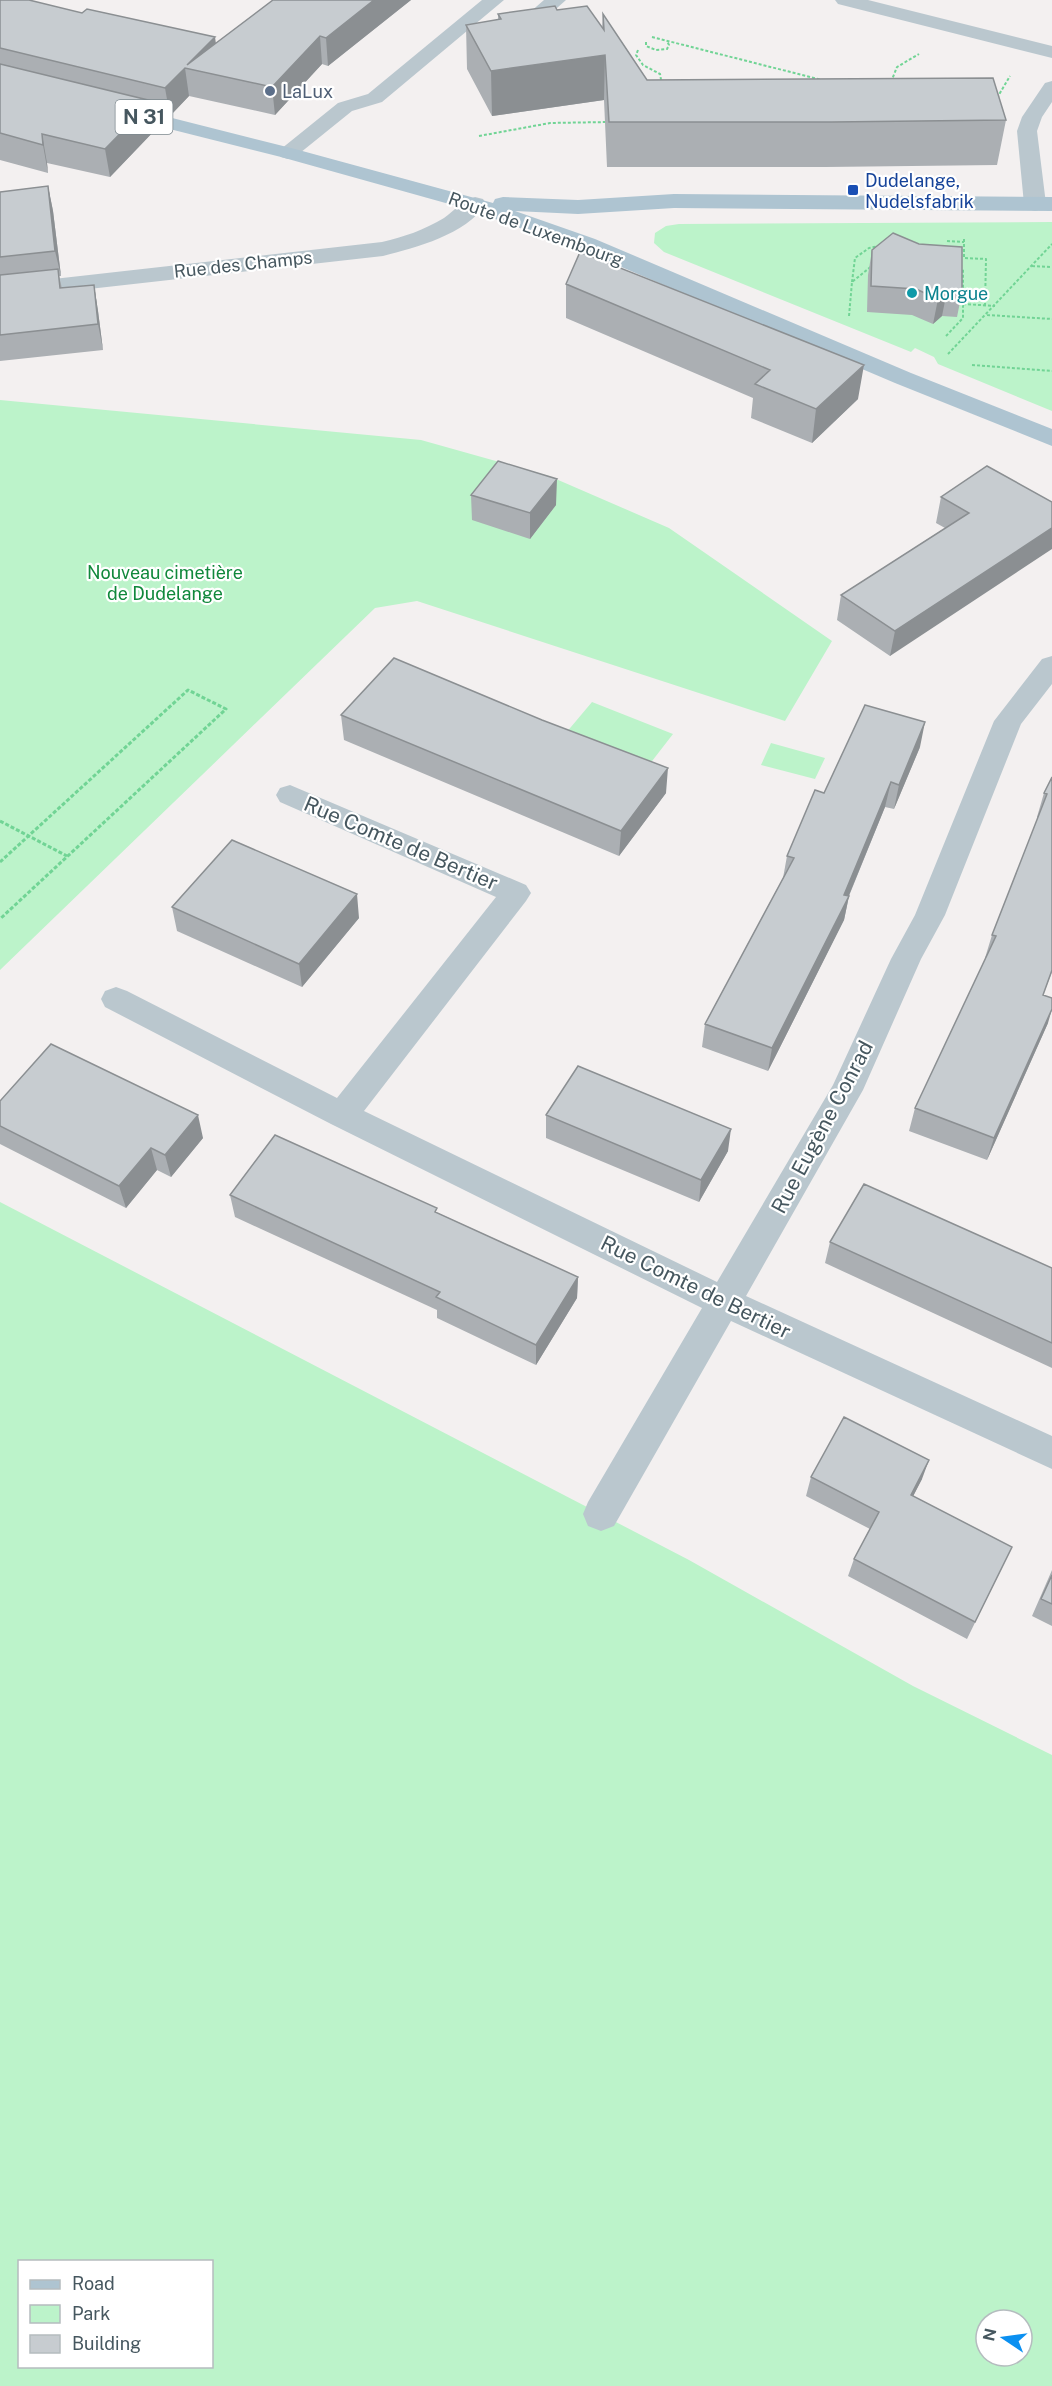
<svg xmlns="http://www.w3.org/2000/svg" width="1052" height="2386" viewBox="0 0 1052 2386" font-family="'Public Sans',sans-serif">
	<rect width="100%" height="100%" fill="#f3f0f0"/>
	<path fill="#bcf3ca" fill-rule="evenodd" d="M1052,222V411L938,364L934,357L915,348L911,352L664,252L654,243L655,233L666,226L679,224Z
		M0,400L421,440L549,476L669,528L832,641L785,721L417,601L375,608L0,970Z
		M592,702L673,734L642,774L560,740Z
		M771,743L825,758L815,779L761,765Z
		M0,1202L689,1560L913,1686L1052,1755V2386H0ZM20,2262H212V2366H20ZM986,2320H1022V2356H986Z"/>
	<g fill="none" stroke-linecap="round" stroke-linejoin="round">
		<path stroke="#71d495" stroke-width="2" stroke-dasharray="3 2" stroke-linecap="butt" d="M652,37L822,80
			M646,42V46L656,50L667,49L669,45L667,41
			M638,50L636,55L643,65L660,74L662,85
			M891,82L897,67L919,54
			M997,98L1010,76
			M479,136L550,123L609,122
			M964,239V258L986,259L985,306
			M947,241L964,242
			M1032,266L1052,267
			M852,282L855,258L869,248L880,246
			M963,304L995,306
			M987,315L1052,319
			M849,316L852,282L873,265
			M946,336L963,318V269H958
			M948,354L1052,244
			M972,365L1052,371"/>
		<path stroke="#71d495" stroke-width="3" stroke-dasharray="4 2" stroke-linecap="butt" d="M0,821L67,856
			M0,862L188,690L226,709L0,919"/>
		<path fill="#bac7ce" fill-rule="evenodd" d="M482,0H504L382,102L352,111L295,157L288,159L281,157L277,153L281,149L338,103L368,94Z
			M544,0H566L521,40H507L504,36L507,32Z
			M835,0H868L1052,46V58L838,4Z
			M1052,81V102L1042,117L1037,131L1046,204L1043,209L1035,211L1027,209L1024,204L1017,131L1022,117L1045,83Z
			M475,197L483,199L486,204C465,235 417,247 383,256L0,299V285L382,242C404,237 424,230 444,218C454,211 462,201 475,197Z
			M1052,656V684L1021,724L945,915L921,959L863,1090L746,1296L1052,1436V1469L731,1321L614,1526L601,1531L588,1526L583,1514L588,1502L702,1308L331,1124L105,1007L101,999L105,991L116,987L127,991L337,1098L496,897L280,802L276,795L280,788L290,785L526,885L531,893L526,901L364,1111L717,1282L833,1085L891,959L915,915L994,721L1042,659Z"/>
		<path fill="#aec4d1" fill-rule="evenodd" d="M113,103L295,149L493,203L495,199L503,197L578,200L674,194L1052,197V211L674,208L578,214L515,211L595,239L911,373L1052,429V446L895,383L579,249L467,209L281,157L106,113L103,109L106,105Z"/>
	</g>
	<path fill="#abafb3" d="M0,0L82,13L216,43L273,0H411L328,66L322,64L275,115L189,96L170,116L154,112L156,129L110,177L47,163L48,173L0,160Z
		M557,10L602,28L603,14L647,80L1006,120L997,165L826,167H607L604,100L492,116L467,69L466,25L498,20V14Z
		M48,186L53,211L61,276H59L62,288L94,285L98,311L103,350L0,361V192Z
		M872,250L962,292L957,317L942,316L933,324L912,315L867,312L868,275Z
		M566,284L858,399L812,443L751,418L753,398L566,318Z
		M471,495L556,505L530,539L472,520Z
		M941,497L1052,502L890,656L837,620L841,595L945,528L936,523Z
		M341,715L666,793L619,856L344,740Z
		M920,747L894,809L885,807L849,896L844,920L768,1071L702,1047L705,1024L783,878L787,856Z
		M1052,777V972L1043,995L1048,1023L987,1160L909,1131L915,1108L986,959L985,958L992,935L1038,818L1037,817L1044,793Z
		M172,907L359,918L302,987L177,931Z
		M0,1101L203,1138L171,1177L157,1170L126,1208L0,1144Z
		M546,1115L728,1151L699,1202L546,1138Z
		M230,1195L438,1213L578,1277L577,1298L536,1365L437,1318V1310L235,1217Z
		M830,1242L1052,1268V1368L825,1263Z
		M811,1477L922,1479L913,1496L1012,1547L967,1639L848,1576L854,1559L870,1529L806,1496Z
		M1052,1570V1626L1032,1616Z"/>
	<path fill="#8b8f92" d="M374,0H411L328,66L326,38Z
		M320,36L322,64L275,115L272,87Z
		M215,37L219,65H187Z
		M605,55L604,100L492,116L491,71Z
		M185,68L189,96L170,116L165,88Z
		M152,101L156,129L110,177L105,149Z
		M42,134L47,163L48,173L43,145Z
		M48,186L53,211L61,276L55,251Z
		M94,285L98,311L103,350L98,324Z
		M947,291L942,316L933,324L938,299Z
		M864,365L858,399L812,443L816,409Z
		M557,479L556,505L530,539V513Z
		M1052,528V549L890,656L895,631Z
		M925,722L920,747L894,809L899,785Z
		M668,768L666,793L619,856L621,831Z
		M891,782L885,807L847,900L849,896L844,920L768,1071L772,1048Z
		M357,894L359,918L302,987L299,964Z
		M1052,1009L1048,1023L987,1160L994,1138Z
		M198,1115L203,1138L171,1177L165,1155Z
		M731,1129L728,1151L699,1202L701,1180Z
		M151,1148L157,1170L126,1208L119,1186Z
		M578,1277L577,1298L536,1365V1345Z
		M929,1460L922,1479L904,1514L911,1495Z"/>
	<path fill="#c7ccd0" stroke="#8b8f92" stroke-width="1.5" d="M0,0H29L82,13L87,9L215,37L187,65L273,0H374L326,38L320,36L272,87L185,68L165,88L0,48Z
		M555,6L557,10L587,6L604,30L603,14L647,80L993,78L1006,120L832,122H609L605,55L491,71L466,25L501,19L498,14Z
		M0,64L152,101L105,149L42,134L43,145L0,133Z
		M48,186L55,251L0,257V192Z
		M893,233L919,244L962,247V292L947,291L938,299L916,289L871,286L872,250Z
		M580,252L864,365L816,409L755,384L770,370L566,284Z
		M58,269L60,288L94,285L98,324L0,335V275Z
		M498,461L557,479L530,513L471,495Z
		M987,466L1052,502V528L895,631L841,595L969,513L941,497Z
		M394,658L542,720L668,768L621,831L341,715Z
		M865,705L925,722L899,785L891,782L844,895L849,896L772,1048L705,1024L794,858L787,856L815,790L824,793Z
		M1052,777V970L1043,995L1052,998V1009L994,1138L915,1108L996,936L992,935L1047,794L1044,793Z
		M232,840L357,894L299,964L172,907Z
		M51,1044L198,1115L165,1155L151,1148L119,1186L0,1126V1101Z
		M578,1066L731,1129L701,1180L546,1115Z
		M275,1135L437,1208L435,1212L578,1277L536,1345L436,1297L440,1292L230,1195Z
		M864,1184L1052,1268V1343L830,1242Z
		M844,1417L929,1460L911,1495L1012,1547L975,1622L854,1559L879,1512L811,1477Z
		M1052,1575V1604L1041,1599Z"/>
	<circle fill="#5c6f8a" stroke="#fff" stroke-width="2" cx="270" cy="91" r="6"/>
	<rect fill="#1a4fb4" stroke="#fff" stroke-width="2" x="847" y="184" width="12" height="12" rx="3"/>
	<circle fill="#0f9aa8" stroke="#fff" stroke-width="2" cx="912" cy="293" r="6"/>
	<g text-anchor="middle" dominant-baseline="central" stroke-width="4.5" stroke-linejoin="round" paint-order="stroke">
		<g font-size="18" fill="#4e5e75" stroke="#fff" text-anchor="start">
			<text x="282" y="91">LaLux</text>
		</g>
		<g font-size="18" fill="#164399" stroke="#fff" text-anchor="start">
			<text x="865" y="180">Dudelange,<tspan x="865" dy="21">Nudelsfabrik</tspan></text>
		</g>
		<g font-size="18" fill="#46575f" stroke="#fff">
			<text transform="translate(536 229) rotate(20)">Route de Luxembourg</text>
			<text transform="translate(243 264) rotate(-6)">Rue des Champs</text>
		</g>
		<g font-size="18" fill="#0d838f" stroke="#fff" text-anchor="start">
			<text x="924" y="293">Morgue</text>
		</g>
		<g font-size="18" fill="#10883b" stroke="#fff">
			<text x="165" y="572">Nouveau cimetière<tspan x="165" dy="21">de Dudelange</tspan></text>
		</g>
		<rect fill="#fff" stroke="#7e898f" stroke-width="1.5" x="115.5" y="100" width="57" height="34" rx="4.5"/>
		<g font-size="20" font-weight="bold" fill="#46575f">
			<text x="144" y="117">N 31</text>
		</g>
		<g font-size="21" fill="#46575f" stroke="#fff">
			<text transform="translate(401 843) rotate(23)">Rue Comte de Bertier</text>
			<text transform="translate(822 1127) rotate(-62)">Rue Eugène Conrad</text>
			<text transform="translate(696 1287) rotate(26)">Rue Comte de Bertier</text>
		</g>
	</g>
	<rect x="18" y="2260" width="195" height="108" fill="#ffffff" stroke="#b5bcbf" stroke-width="1.5"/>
	<rect x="30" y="2280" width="30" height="9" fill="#aec4d1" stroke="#b5bcbf" stroke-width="1.5"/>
	<text x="72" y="2290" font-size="18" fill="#46575f">Road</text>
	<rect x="30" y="2305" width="30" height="18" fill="#bcf3ca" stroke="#b5bcbf" stroke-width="1.5"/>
	<text x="72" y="2320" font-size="18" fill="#46575f">Park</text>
	<rect x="30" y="2335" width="30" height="18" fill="#c7ccd0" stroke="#b5bcbf" stroke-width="1.5"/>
	<text x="72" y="2350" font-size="18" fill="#46575f">Building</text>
	<g transform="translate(1004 2338) rotate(283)"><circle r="28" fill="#ffffff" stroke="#b5bcbf" stroke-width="1.5"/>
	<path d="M0-4.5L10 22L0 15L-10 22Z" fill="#0b90f1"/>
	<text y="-9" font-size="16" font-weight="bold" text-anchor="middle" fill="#46575f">N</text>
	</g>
</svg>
